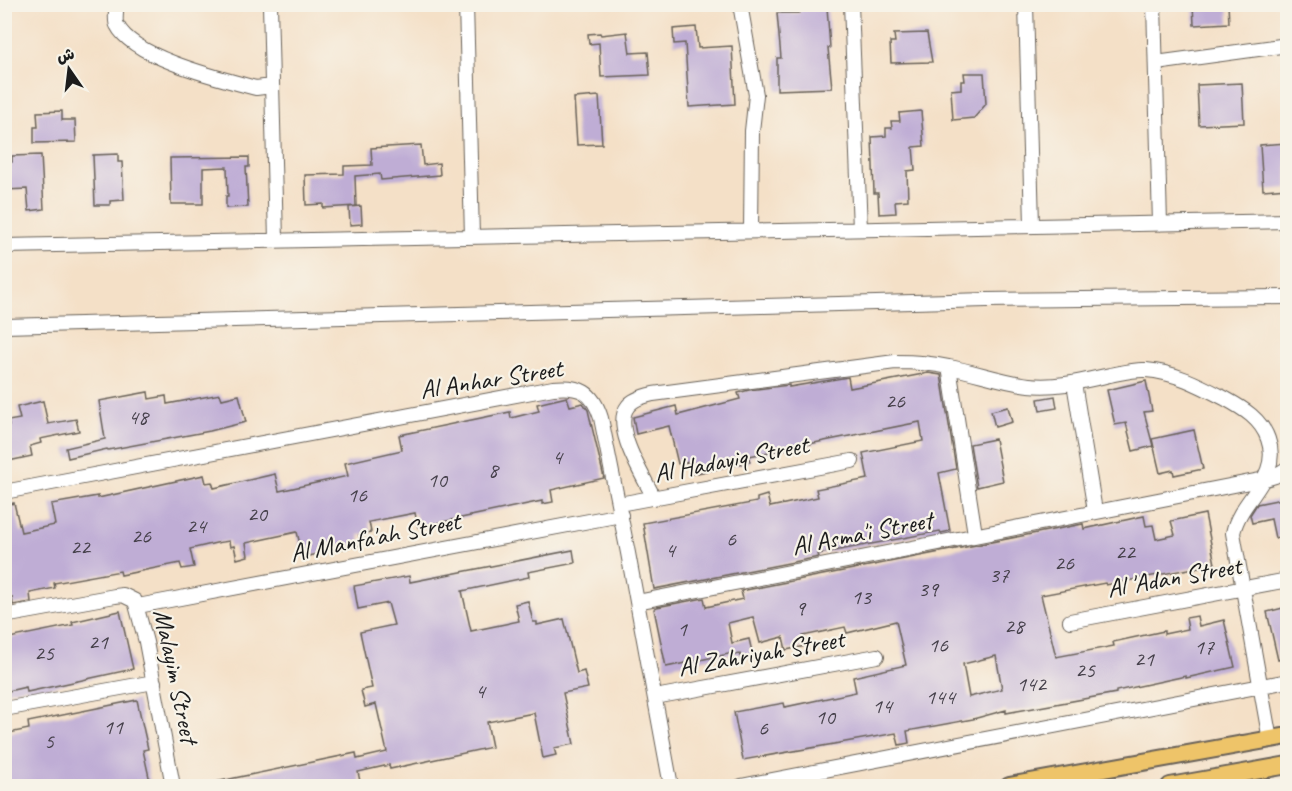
<svg xmlns="http://www.w3.org/2000/svg" width="1292" height="791" viewBox="0 0 1292 791" font-family="Caveat,'Playpen Sans Arabic',sans-serif">
	<rect width="100%" height="100%" fill="#f7f3e8"/>
	<filter id="ink" filterUnits="userSpaceOnUse"><feTurbulence type="fractalNoise" baseFrequency=".0167" numOctaves="2"/><feDisplacementMap in="SourceGraphic" scale="12" xChannelSelector="R" yChannelSelector="G"/><feConvolveMatrix kernelMatrix="1 2 1 2 8 2 1 2 1" color-interpolation-filters="sRGB"/></filter>
	<filter id="wash" filterUnits="userSpaceOnUse"><feTurbulence type="fractalNoise" baseFrequency=".008" numOctaves="4" result="noise"/><feDisplacementMap in="SourceGraphic" scale="24" xChannelSelector="R" yChannelSelector="G"/><feGaussianBlur stdDeviation="1.35" result="paint"/><feColorMatrix in="noise" values="0 0 0 0 0 0 0 0 0 0 0 0 0 0 0 0 0 1.4 0 .05"/><feComposite in="paint" operator="in"/></filter>
	<g filter="url(#wash)">
		<rect width="100%" height="100%" fill="#f4e0c7"/>
		<g id="blocks">
			<path fill="#bfadd5" fill-rule="evenodd" d="M1193,4H1228L1229,23L1194,25Z
				M827,7L830,48H828L832,88L777,90V58H781L777,13H799L800,9Z
				M696,27L698,48L732,46L735,104L689,107L685,43L674,44L673,29Z
				M627,32L630,53L648,52L650,75L601,77L599,43L589,44L588,34L600,33L601,35Z
				M927,33L932,62L891,63L890,42H895L894,34Z
				M964,73H984L986,104L974,118L953,120L951,90L961,89V81H965Z
				M1242,83L1244,123L1199,125L1197,85Z
				M599,96L602,144L577,145L574,98Z
				M62,111V120H75L76,142L34,143V127H38L37,112Z
				M921,111L924,146L913,147L915,170L907,171L908,200L895,201L896,213L879,214L878,193H874L872,137L886,136V128H892L891,121H900L899,113Z
				M1287,143V188L1263,190L1260,145Z
				M421,145L423,165L439,163L440,175L381,180L380,174L355,176L356,206L323,208V204L306,205L305,175L344,174V166L372,165L371,148Z
				M118,154V162H122L124,200L110,201V205H95L93,155Z
				M41,155L44,209L29,211L27,189L4,190L6,162H12V156Z
				M249,157V167H246L248,207L226,208V196H228L227,167L203,168V204H171L170,158Z
				M361,206L362,224L350,225L349,207Z
				M928,373L941,375L956,469L939,473L950,531L941,533L940,531L818,554L819,557L654,589L643,523L757,502V498L767,495L770,507L818,497L816,489L868,479L863,453L923,441L920,422L749,456L750,462L692,474L689,462L678,464L669,426L636,434L633,417L676,406L678,415L740,399L738,393L749,390L789,385V387L848,377L850,388Z
				M1146,381L1152,411L1144,412L1153,446L1133,451L1126,423L1115,425L1107,390Z
				M148,392L149,399L166,396L167,404L220,394L222,399L239,395L246,422L210,431L108,450L107,449L68,458L66,448L105,439L99,401Z
				M1055,396L1057,408L1040,411L1038,399Z
				M567,397L570,406L583,403L588,410L604,478L551,490L553,502L542,504V501L418,527L415,513L369,522L371,532L359,535L361,545L303,557L297,532L246,543L248,556L237,559L234,546L230,547L229,541L216,543L190,549L194,567L182,569L180,563L121,575L120,571L54,583L55,588L30,593L31,602L13,605L12,597L7,598L4,588V505L14,503L21,532L55,525L51,504L98,496V498L204,475L206,483L212,482L214,488L275,474L279,491L348,476L345,463L402,450L399,435L510,412L511,418L539,411L537,404Z
				M43,401L48,424L76,419L79,431L40,439L41,443L30,446L32,456L4,462V427L9,426L8,421L20,419L17,407Z
				M1008,407L1012,422L995,427L991,411Z
				M1194,430L1203,469L1174,475L1173,470L1160,473L1152,439Z
				M995,439L1003,481L977,487L970,444Z
				M1287,498V535L1275,538L1271,519L1252,523L1250,515L1257,504Z
				M1205,514L1215,564L1106,585L1105,583L1041,595L1056,657L1114,646L1113,642L1164,631V634L1188,629L1186,618L1197,616L1199,626L1224,620L1235,667L1186,678V676L1116,691V693L1006,713V710L973,719L907,731L909,743L899,745L896,733L743,760L734,712L784,703L785,707L856,692L853,677L906,665L896,621L847,633L845,627L803,636L806,646L786,650L783,637L760,643L753,617L728,623L732,643L749,639L753,656L741,659L740,654L734,655L733,653L666,667L654,609L657,607L704,598L706,607L743,599L741,591L1083,524L1084,529L1144,516L1146,526L1153,525L1156,539L1175,535L1171,521ZM996,656L1002,689L969,697L963,664Z
				M573,550L575,563L528,572L529,577L462,591L471,631L519,621L515,604L528,601L533,622H537V625L564,619L577,673L584,671L588,688L563,693L574,744L554,748L556,755L543,758L534,713L487,722L492,747L390,769L389,765L358,772L361,786H216L215,782L356,753L357,759L387,752L376,704L365,707L361,690L372,688L360,632L394,625L388,603L358,609L354,586L409,576L410,582Z
				M1287,607V658L1278,660L1267,612Z
				M120,611L133,669L27,692L26,687L4,692V639L73,625L72,622Z
				M137,700L148,749L143,750L151,786H8V783L4,784V734L29,729L28,722Z"/>
		</g>
	</g>
	<g filter="url(#ink)">
		<use href="#blocks" fill-opacity="0" stroke="#686158" stroke-width="1.5"/>
		<g fill="none" stroke-linecap="round" stroke-linejoin="round">
			<defs>
				<path id="minor" d="M270,4L276,241
					M466,4L472,237
					M740,4L756,95L752,131L751,231
					M851,4L860,229
					M1026,4L1032,225
					M1154,4L1160,224
					M116,11C116,15 115,22 117,25C133,58 222,79 256,88L272,86
					M1156,63L1288,45
					M4,246L1288,221
					M4,326L987,300L1288,297
					M949,367L975,534
					M1074,383L1095,511
					M4,492L553,388C580,385 593,392 601,418L628,553L671,786
					M654,498C644,477 611,427 628,406C633,399 644,396 653,394L895,362C913,362 931,363 949,367C976,372 1002,382 1029,385C1057,388 1083,381 1110,375C1121,373 1134,369 1146,370C1175,372 1201,386 1226,399C1244,409 1261,419 1268,439C1282,478 1240,498 1233,533L1270,740
					M619,504L852,461
					M637,602L1265,479L1275,476L1288,468
					M138,606L621,515
					M4,616L115,596L123,595L135,601L146,642L173,786
					M1070,621L1288,580
					M655,697L877,656
					M4,709L154,682
					M741,786L1288,681"/>
				<path id="major" d="M1009,786L1288,736
					M1170,786L1288,765"/>
			</defs>
			<use href="#minor" stroke="#686158" stroke-width="16"/>
			<use href="#major" stroke="#686158" stroke-width="20"/>
			<use href="#minor" stroke="#fff" stroke-width="14"/>
			<use href="#major" stroke="#eec469" stroke-width="16"/>
		</g>
	</g>
	<g text-anchor="middle" dominant-baseline="central" stroke-width="4.5" stroke-linejoin="round" paint-order="stroke">
		<g font-size="22" fill="#45404a">
			<text x="895" y="401">26</text>
			<text x="138" y="417">48</text>
			<text x="557" y="457">4</text>
			<text x="493" y="470">8</text>
			<text x="437" y="480">10</text>
			<text x="357" y="495">16</text>
			<text x="257" y="514">20</text>
			<text x="196" y="526">24</text>
			<text x="141" y="536">26</text>
			<text x="731" y="539">6</text>
			<text x="80" y="547">22</text>
			<text x="670" y="550">4</text>
			<text x="1125" y="552">22</text>
			<text x="1064" y="563">26</text>
			<text x="999" y="575">37</text>
			<text x="928" y="589">39</text>
			<text x="861" y="597">13</text>
			<text x="800" y="608">9</text>
			<text x="1014" y="626">28</text>
			<text x="682" y="629">1</text>
			<text x="98" y="642">21</text>
			<text x="938" y="645">16</text>
			<text x="1204" y="647">17</text>
			<text x="44" y="653">25</text>
			<text x="1144" y="659">21</text>
			<text x="1085" y="670">25</text>
			<text x="1031" y="684">142</text>
			<text x="480" y="691">4</text>
			<text x="940" y="697">144</text>
			<text x="882" y="706">14</text>
			<text x="825" y="717">10</text>
			<text x="113" y="727">11</text>
			<text x="763" y="728">6</text>
			<text x="49" y="741">5</text>
		</g>
		<g font-size="26" fill="#1c1c1c" stroke="#f7f3e8">
			<text transform="translate(491 379) rotate(-9)">Al Anhar Street</text>
			<text transform="translate(731 459) rotate(-11)">Al Hadayiq Street</text>
			<text transform="translate(862 533) rotate(-11)">Al Asma'i Street</text>
			<text transform="translate(375 537) rotate(-11)">Al Manfa'ah Street</text>
			<text transform="translate(1174 577) rotate(-10)">Al 'Adan Street</text>
			<text transform="translate(761 653) rotate(-10)">Al Zahriyah Street</text>
			<text transform="translate(176 676) rotate(78)">Malayim Street</text>
		</g>
	</g>
	<rect width="1292" height="791" fill="none" stroke="#f7f3e8" stroke-width="24"/>
	<g transform="translate(69 69) rotate(346)" stroke="#f7f3e8" stroke-width="4.5" paint-order="stroke">
	<path d="M0-4.5L10 22L0 15L-10 22Z" fill="#1c1c1c"/>
	<text y="-9" font-size="16" font-weight="bold" text-anchor="middle" fill="#1c1c1c">ش</text>
	</g>
</svg>
